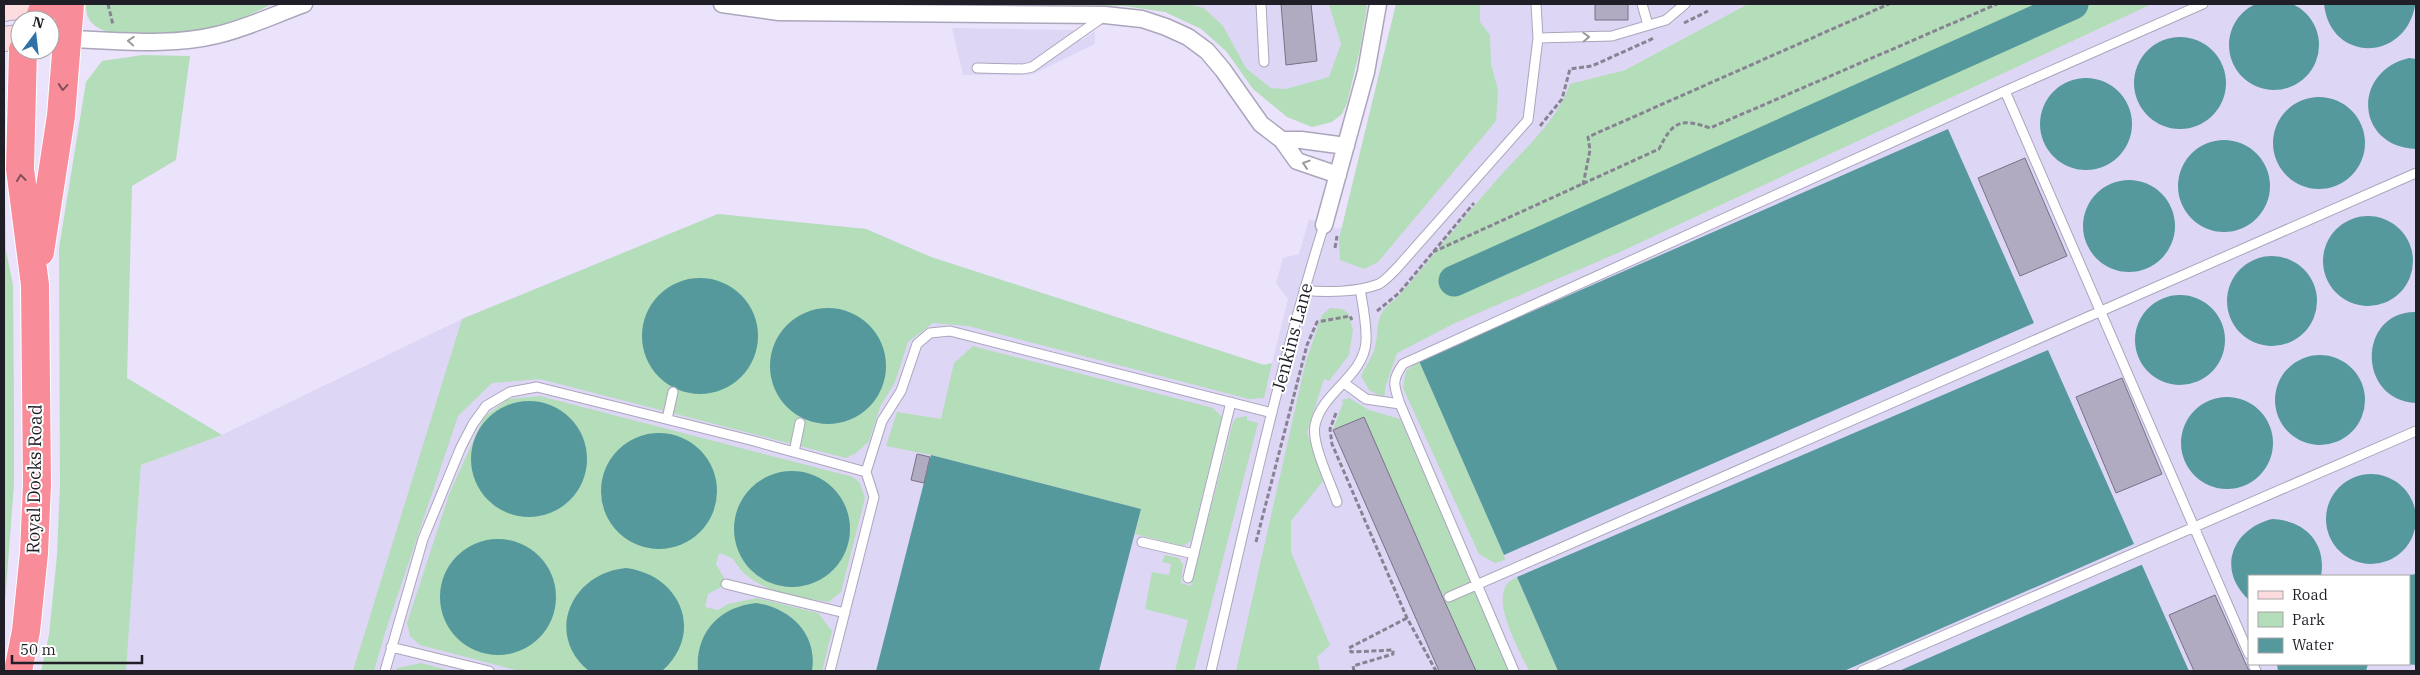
<svg xmlns="http://www.w3.org/2000/svg" width="2420" height="675" viewBox="0 0 2420 675" font-family="'IBM Plex Serif',serif">
	<rect width="100%" height="100%" fill="#eae3fb"/>
	<path fill="#ded6f5" fill-rule="evenodd" d="M1188,4H1329L1341,38L1340,51L1329,78L1286,90L1271,88L1246,68L1222,26L1204,8Z
		M1396,4H1748L1625,70L1578,82L1620,252L2152,4H2416V671H126L141,465L222,435L462,319L718,214L866,229L931,257L1264,365L1272,363L1288,299L1276,283L1283,258L1299,254L1309,219L1338,229L1344,226ZM2249,576H2409V664H2249Z
		M952,28L1073,30L1082,40L1095,31V44L1031,75H963Z"/>
	<path fill="#b4ddb9" d="M86,4H272C244,18 213,32 182,36C171,37 159,35 148,35C124,34 84,37 86,4Z
		M952,4H1188L1204,8L1223,26L1246,68L1271,88L1286,89L1329,77L1341,44L1329,4H1365L1367,6L1360,49L1347,103L1342,114L1332,122L1312,127L1287,117L1253,89L1226,51L1201,29L1165,12L1124,6L1022,7Z
		M1396,4H1480V22L1490,35L1491,64L1498,90L1496,121L1378,262L1364,269L1340,260L1339,239Z
		M1748,4H2152L1620,252L1455,323L1397,353L1386,385L1384,398L1369,390L1361,376C1365,368 1371,359 1374,351C1381,327 1372,315 1396,299C1429,261 1461,221 1494,183C1520,152 1557,123 1570,84L1625,70Z
		M143,55L190,56L176,160L132,186L127,378L222,435L141,465L126,671H41L49,635L57,555L60,485L59,248L86,82L102,61Z
		M4,145L6,251L13,285L14,409V484L4,615Z
		M718,214L866,229L931,257L1264,365L1272,363L1264,398L1249,399L968,326L933,323L908,342L895,382L880,407L869,441L856,453L846,458L540,379L492,383L458,416L385,633L374,671H353L462,319Z
		M1330,308L1342,309L1348,313L1353,330L1349,355L1329,381L1324,379L1307,432L1323,481L1291,521V552L1330,645L1317,657L1320,671H1236L1306,361L1322,315Z
		M973,346L1213,408L1222,417L1191,541L1183,546L1135,534L1141,509L931,455L886,446L897,412L941,419L954,363Z
		M1419,361L1504,555L1505,560L1495,563L1479,554L1403,388L1406,371Z
		M540,396L853,477L860,483L865,498L841,592L829,602C802,598 766,593 745,574C732,562 739,559 719,553L716,564L724,578L723,586L708,594L705,607L718,610L728,604L757,598L818,613L832,631L822,671H520L420,645L410,636L407,623L450,492L484,417L508,399Z
		M1349,398L1369,410L1400,419L1511,671H1476L1364,417L1333,430L1343,403L1342,400Z
		M1247,416V420L1258,423L1194,671H1175L1188,620L1145,609L1152,572L1169,575L1171,564L1162,562L1165,555L1179,558L1183,565L1181,583L1191,586L1233,422L1236,418Z
		M1517,577L1558,671H1529C1520,651 1492,604 1507,584C1509,581 1514,579 1517,577Z
		M421,663L451,671H396L397,668Z"/>
	<path fill="#55999d" d="M2229 45a45 45 0 1 1 90 0a45 45 0 1 1-90 0Z
		M2324,4H2415V6C2404,63 2330,62 2324,4Z
		M2134 83a46 46 0 1 1 92 0a46 46 0 1 1-92 0Z
		M2409,58L2416,59V149C2356,147 2351,72 2409,58Z
		M2040 124a46 46 0 1 1 92 0a46 46 0 1 1-92 0Z
		M2273 143a46 46 0 1 1 92 0a46 46 0 1 1-92 0Z
		M1948,129L2034,323L1504,555L1419,361Z
		M2178 186a46 46 0 1 1 92 0a46 46 0 1 1-92 0Z
		M2083 226a46 46 0 1 1 92 0a46 46 0 1 1-92 0Z
		M2323 261a45 45 0 1 1 90 0a45 45 0 1 1-90 0Z
		M2227 301a45 45 0 1 1 90 0a45 45 0 1 1-90 0Z
		M642 336a58 58 0 1 1 116 0a58 58 0 1 1-116 0Z
		M2135 340a45 45 0 1 1 90 0a45 45 0 1 1-90 0Z
		M770 366a58 58 0 1 1 116 0a58 58 0 1 1-116 0Z
		M2416,312V403C2356,400 2358,311 2416,312Z
		M2048,350L2134,544L1844,671H1558L1517,577Z
		M2275 400a45 45 0 1 1 90 0a45 45 0 1 1-90 0Z
		M2181 443a46 46 0 1 1 92 0a46 46 0 1 1-92 0Z
		M471 459a58 58 0 1 1 116 0a58 58 0 1 1-116 0Z
		M601 491a58 58 0 1 1 116 0a58 58 0 1 1-116 0Z
		M931,455L1141,509L1099,671H876Z
		M734 529a58 58 0 1 1 116 0a58 58 0 1 1-116 0Z
		M2326 519a45 45 0 1 1 90 0a45 45 0 1 1-90 0Z
		M2272,519C2305,520 2327,543 2321,576H2249V600C2216,570 2232,529 2272,519Z
		M440 597a58 58 0 1 1 116 0a58 58 0 1 1-116 0Z
		M2142,565L2189,671H1899L2141,565Z
		M626,568C681,575 705,633 662,671H589C544,635 571,573 626,568Z
		M2416,574V665L2405,664H2409V576H2403Z
		M756,603C790,608 818,634 812,671H698C695,633 719,607 756,603Z
		M2277,664H2368L2366,671H2278Z"/>
	<g fill="none" stroke-linecap="round" stroke-linejoin="round">
		<path stroke="#55999d" stroke-width="31" d="M1454,281L2073,4"/>
	</g>
	<path fill="#b0abc1" stroke="#787287" d="M1281,4H1311L1317,61L1286,65Z
		M1595,4H1628V20H1595Z
		M2025,158L2067,256L2020,276L1978,178Z
		M2122,378L2162,474L2116,493L2076,397Z
		M1364,417L1444,600L1476,671H1439L1333,430Z
		M917,454L930,457L924,483L911,480Z
		M2215,595L2249,671H2194L2169,615Z"/>
	<g fill="none" stroke-linecap="round" stroke-linejoin="round">
		<defs>
			<path id="lane" d="M1261,4L1264,62
				M1642,4L1648,25
				M1538,38L1612,36L1666,20L1685,4
				M977,68L1023,69L1032,67L1103,17
				M2005,91L2249,654
				M1304,290C1326,293 1358,292 1379,284C1386,280 1391,274 1397,268L1528,120L1538,38L1536,4
				M1344,383L1366,399L1400,404
				M667,419L673,392
				M794,452L800,423
				M1337,502C1331,483 1311,444 1315,425C1322,392 1363,377 1366,342C1367,325 1363,306 1360,289
				M1142,542L1194,554
				M1188,578L1231,402
				M726,584L845,613
				M1449,597L2416,173
				M391,647L489,671
				M2253,664L2256,671
				M385,671L423,539L461,447L473,424L486,406L510,392L537,387L754,441L866,472
				M830,671L874,497L866,472L882,421L901,391L917,344L930,333L950,331L1272,413
				M1211,671C1246,522 1278,371 1324,225
				M1514,671L1400,404C1394,386 1391,381 1403,364L2005,91L2203,4
				M1862,671L2416,431"/>
			<path id="street" d="M722,4L779,12L1105,15L1142,19L1166,27L1188,37L1207,51L1223,70L1261,124L1282,140L1297,161L1338,175
				M68,39C118,40 168,47 217,35C247,28 276,14 304,4
				M1282,140H1301L1346,146
				M1324,225L1366,72L1378,4"/>
			<path id="secondary" d="M4,9C21,5 35,9 49,20
				M50,38L68,39
				M4,39L20,37"/>
			<path id="highway" d="M39,20L45,4
				M40,252L61,116L70,4
				M18,671L26,631L34,553L37,484L35,285L20,169L23,50"/>
		</defs>
		<use href="#lane" stroke="#aba6bc" stroke-width="11"/>
		<use href="#street" stroke="#aba6bc" stroke-width="19"/>
		<use href="#secondary" stroke="#aba6bc" stroke-width="26"/>
		<use href="#highway" stroke="#fff" stroke-width="30"/>
		<path stroke="#888393" stroke-width="3" stroke-dasharray="5 2.5" stroke-linecap="butt" d="M108,4L113,25
			M1684,23L1708,11
			M1540,126L1562,99L1570,69L1592,66L1654,38
			M1583,185L1590,150L1588,137L1889,4
			M1335,248L1337,236
			M1433,252L1659,149C1673,121 1680,118 1710,128L1997,4
			M1377,311L1399,293L1474,203
			M1336,413L1330,429L1332,444L1407,618L1436,671
			M1256,542L1307,345L1317,322L1350,316L1352,320
			M1354,671L1353,666L1393,654V650L1351,652L1349,648L1407,618"/>
		<use href="#lane" stroke="#fff" stroke-width="9"/>
		<use href="#street" stroke="#fff" stroke-width="16"/>
		<use href="#secondary" stroke="#fddce0" stroke-width="24"/>
		<use href="#highway" stroke="#f88c99" stroke-width="28"/>
	</g>
	<defs><path id="oneway-chevron" d="M-2-3.5L2.5 0L-2 3.5" fill="none" stroke-width="1.6" stroke-linecap="round" stroke-linejoin="round" transform="scale(1.25)"/></defs>
	<g stroke="#9b9a9d">
		<use href="#oneway-chevron" transform="translate(1586 37) rotate(-2)"/>
		<use href="#oneway-chevron" transform="translate(131 41) rotate(-176)"/>
		<use href="#oneway-chevron" transform="translate(1306 164) rotate(-162)"/>
	</g>
	<g stroke="#81505a">
		<use href="#oneway-chevron" transform="translate(63 87) rotate(95)"/>
		<use href="#oneway-chevron" transform="translate(21 178) rotate(-97)"/>
	</g>
	<g text-anchor="middle" dominant-baseline="central" stroke-width="4" stroke-linejoin="round" paint-order="stroke">
		<g font-size="18" fill="#201e26" stroke="#fff">
			<text transform="translate(1292 337) rotate(-75)">Jenkins Lane</text>
			<text transform="translate(34 479) rotate(-89)">Royal Docks Road</text>
		</g>
	</g>
	<rect width="2420" height="675" fill="none" stroke="#201e26" stroke-width="10"/>
	<rect x="2248" y="575" width="162" height="90" fill="#ffffff" stroke="#a6a5a8"/>
	<rect x="2258" y="591" width="25" height="8" fill="#fddce0" stroke="#a6a5a8"/>
	<text x="2292" y="600" font-size="15" fill="#201e26">Road</text>
	<rect x="2258" y="612" width="25" height="15" fill="#b4ddb9" stroke="#a6a5a8"/>
	<text x="2292" y="625" font-size="15" fill="#201e26">Park</text>
	<rect x="2258" y="638" width="25" height="15" fill="#55999d" stroke="#a6a5a8"/>
	<text x="2292" y="650" font-size="15" fill="#201e26">Water</text>
	<g transform="translate(35 35) rotate(15)"><circle r="24" fill="#ffffff" stroke="#a6a5a8"/>
	<path d="M0-4L9 19L0 12L-9 19Z" fill="#2f72a8"/>
	<text y="-8" font-size="14" font-weight="bold" text-anchor="middle" fill="#201e26">N</text>
	</g>
	<path d="M12 655v8h130v-8" fill="none" stroke="#201e26" stroke-width="2.5"/>
	<text x="20" y="655" font-size="15" fill="#201e26" stroke="#ffffff" stroke-width="4" paint-order="stroke">50 m</text>
</svg>
